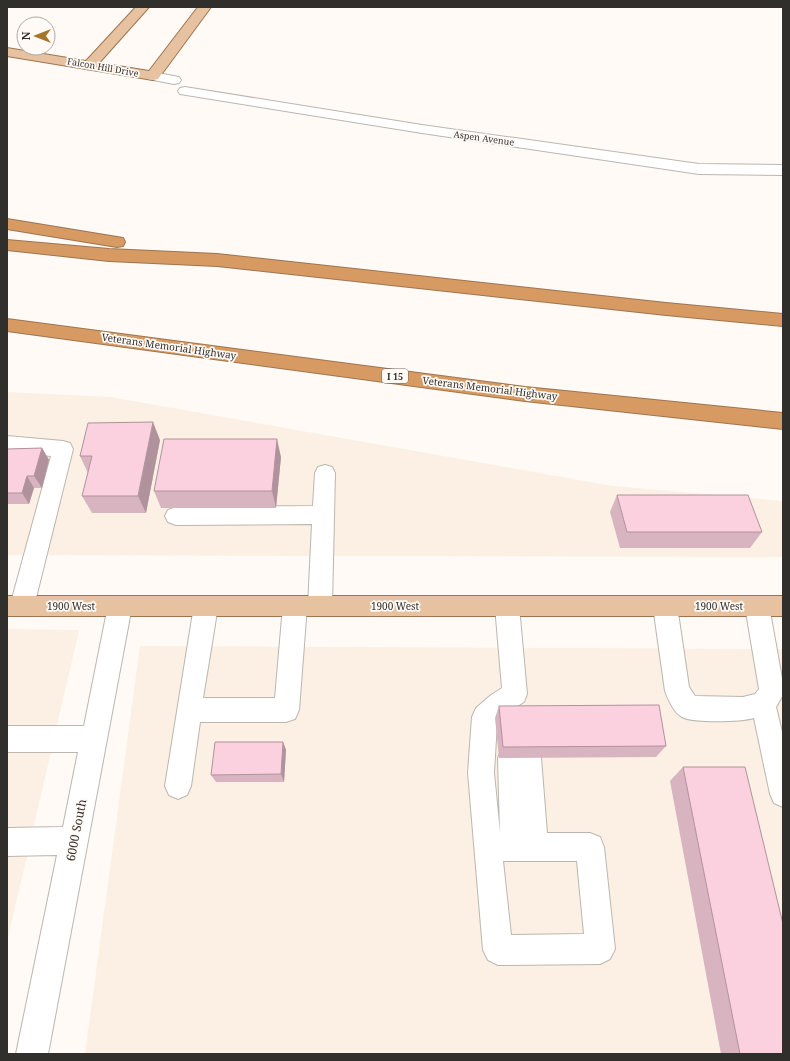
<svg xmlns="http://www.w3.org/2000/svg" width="790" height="1061" viewBox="0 0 790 1061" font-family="'Noto Serif',serif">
	<rect width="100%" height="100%" fill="#fffaf5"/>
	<path fill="#fbf0e3" d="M7,392L110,397L613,486L783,501V557L7,555Z
		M7,629L79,630L7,942Z
		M140,646L783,649V1054H85Z"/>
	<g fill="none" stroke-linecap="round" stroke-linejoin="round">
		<defs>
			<path id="minor" d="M153,72L179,77L181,80L179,83L174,84L148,79L146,76L148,73Z
				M185,87L422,125L699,164L783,165V175L699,174L422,133L180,94L178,91L180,88Z
				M7,436L63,441L70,443L73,449L34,606L30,613L22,616L14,613L10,606L51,456L7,452Z
				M325,465L332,467L335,473L332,606L328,613L320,616L312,613L308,606L312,524L176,525L168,522L165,516L168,510L176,507L313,506L315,473L318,467Z
				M120,596L128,599L132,606L48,1054H16L57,855L7,856V828L63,827L78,752H7V726H84L108,606L112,599Z
				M206,596L214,599L218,606L203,698H275L283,606L287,599L295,596L303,599L307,606L299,710L295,719L286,722H200L191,786L187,795L178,799L169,795L165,786L194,606L198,599Z
				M507,596L515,599L519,606L527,694L524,702L509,711L497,722L494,773L500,833L498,758L502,749L511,745L520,749L528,745L537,749L541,758L547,833H590L600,837L604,847L615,949L610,959L600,964L498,965L488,960L483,950L468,773L472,717L476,708L491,695L502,688L495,606L499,599ZM503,861H577L584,934L511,935Z
				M665,596L673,599L677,606L689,687L695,696L743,697L755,694L759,689L745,606L749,599L757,596L765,599L769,606L783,684V695L776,707L783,736V807L774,803L770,794L754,718C741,722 693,723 682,717C674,713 668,699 665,691L653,606L657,599Z"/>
			<path id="major" d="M136,7H149L99,63L149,71L198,7H211L158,79L153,80L7,56V48L86,61Z
				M7,596H783V616H7Z"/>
			<path id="highway" d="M7,219L117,237L123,238L125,242L123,246L117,247L7,229Z
				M7,240L109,249L217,254L666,303L783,314V326L666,315L217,266L109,261L7,250Z
				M7,319L525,387L783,413V429L525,401L7,331Z"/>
		</defs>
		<use href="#minor" stroke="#bbb6af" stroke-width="2"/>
		<use href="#major" stroke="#9d7550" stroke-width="2"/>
		<use href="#highway" stroke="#9d7550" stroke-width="2"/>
		<use href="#minor" fill="#fff" fill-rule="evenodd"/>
		<use href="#major" fill="#e7c2a1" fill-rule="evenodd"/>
		<use href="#highway" fill="#d79a63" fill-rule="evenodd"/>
	</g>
	<path fill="#d8b4c1" d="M160,440L146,513H92L82,496L88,473L80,456Z
		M42,448L49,460L42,488H34L29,504H7V449Z
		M281,457L276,508H161L154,491Z
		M617,495L762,532L750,548H620L610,512Z
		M499,706L666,746L656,757L499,758L495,718Z
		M283,742L286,750L284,782H216L211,775Z
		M683,767L783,1054H721L670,781Z"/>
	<path fill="#b0929d" d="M153,422L160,440L146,513L138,496Z
		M277,439L281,457L276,508L272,491Z
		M42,448L49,460L42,488L34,476Z
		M27,476L34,488L29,504L22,493Z
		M283,742L286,750L284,782L281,774Z"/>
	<path fill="#fbd1e0" stroke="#b0929d" d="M153,422L138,496H82L92,456H80L88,423Z
		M164,439H277L272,491H154Z
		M42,448L34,476H27L22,493H7V449Z
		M617,495H748L762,532H627Z
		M659,705L666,746L503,747L499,706Z
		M215,742H283L281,774L211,775Z
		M683,767H745L783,924V1054H740Z"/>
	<g text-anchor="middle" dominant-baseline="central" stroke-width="3.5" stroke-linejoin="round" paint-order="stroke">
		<g font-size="9" fill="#312f2c" stroke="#fffaf5">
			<text transform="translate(103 67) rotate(10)">Falcon Hill Drive</text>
			<text transform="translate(484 138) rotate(8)">Aspen Avenue</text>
		</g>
		<rect fill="#fffaf5" stroke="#6f6c68" stroke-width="1" x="382" y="369" width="26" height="14" rx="3"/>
		<g font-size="9" font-weight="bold" fill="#312f2c">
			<text x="395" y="376">I 15</text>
		</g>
		<g font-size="10" fill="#312f2c" stroke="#fffaf5">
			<text transform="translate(169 346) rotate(8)">Veterans Memorial Highway</text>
			<text transform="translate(490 388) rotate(7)">Veterans Memorial Highway</text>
			<text x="71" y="606">1900 West</text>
			<text x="395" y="606">1900 West</text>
			<text x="719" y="606">1900 West</text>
		</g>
		<g font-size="12" fill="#312f2c" stroke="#fffaf5">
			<text transform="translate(76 830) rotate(-79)">6000 South</text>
		</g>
	</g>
	<rect width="790" height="1061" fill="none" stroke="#312f2c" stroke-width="16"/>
	<g transform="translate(36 36) rotate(270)"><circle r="19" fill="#fffaf5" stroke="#ada9a5"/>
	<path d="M0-3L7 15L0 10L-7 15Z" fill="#a37729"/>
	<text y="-6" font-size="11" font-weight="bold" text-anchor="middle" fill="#312f2c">N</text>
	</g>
</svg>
